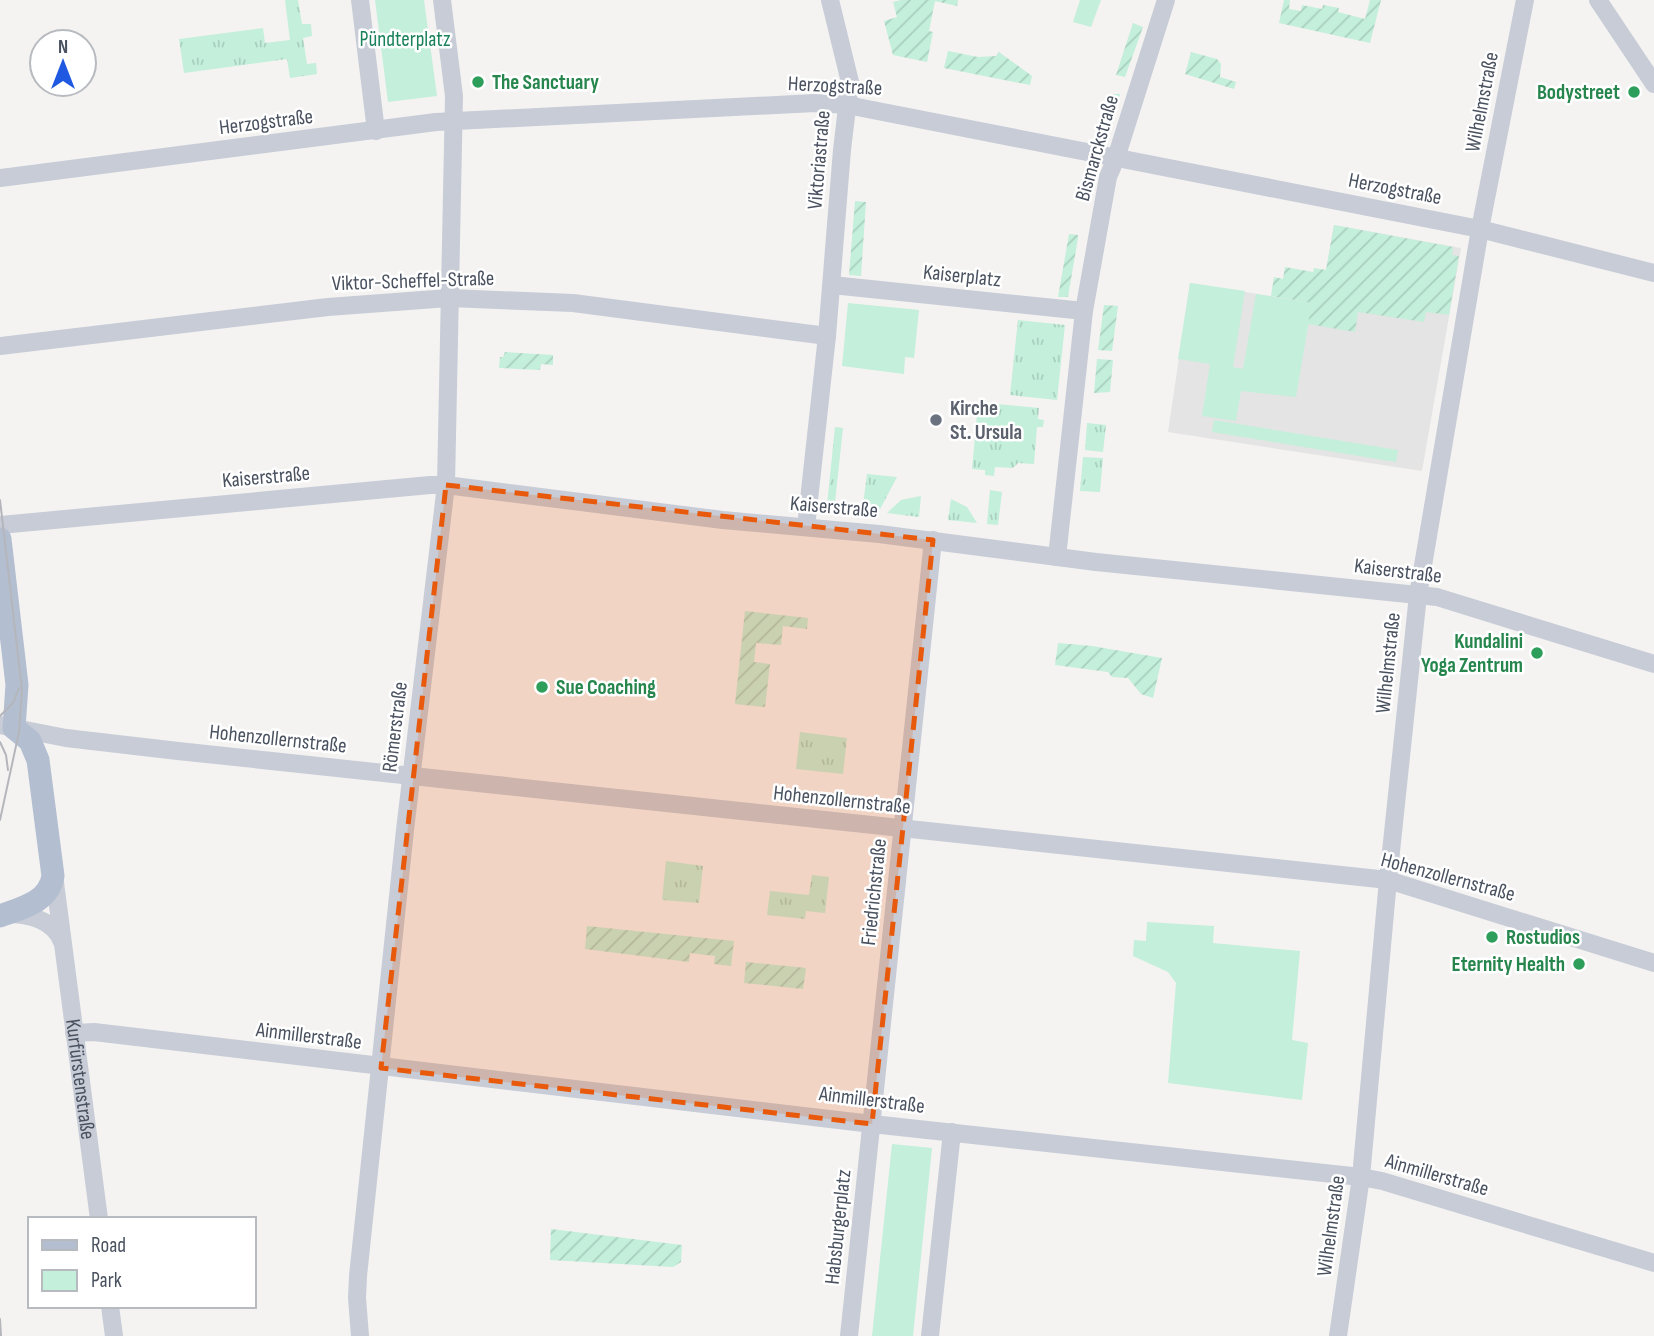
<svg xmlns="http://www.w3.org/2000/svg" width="1654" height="1336" viewBox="0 0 1654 1336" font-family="'Sofia Sans Condensed',sans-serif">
	<defs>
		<pattern id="grass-tufts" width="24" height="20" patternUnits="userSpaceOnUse" patternTransform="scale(1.75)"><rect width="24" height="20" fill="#c3efdb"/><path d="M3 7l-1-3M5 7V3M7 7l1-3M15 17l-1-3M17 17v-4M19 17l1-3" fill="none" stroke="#a9cfbe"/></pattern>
		<pattern id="garden-furrows" width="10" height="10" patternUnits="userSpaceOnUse" patternTransform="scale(1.75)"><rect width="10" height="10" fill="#c3efdb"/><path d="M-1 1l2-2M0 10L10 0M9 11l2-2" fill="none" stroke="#a9cfbe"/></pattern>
	</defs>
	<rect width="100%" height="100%" fill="#f4f3f2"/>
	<path fill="#e5e4e4" d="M1334,225L1461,248L1422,471L1168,432L1190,283L1320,304Z"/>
	<path fill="url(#grass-tufts)" d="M285,0H298L302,24H311L312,36L303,38L307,64L316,63L317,74L290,78L287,59L184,73L179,39L263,28L265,43L290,40Z
		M1018,320L1065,325L1057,400L1010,395Z
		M997,404L1039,408L1038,419L1044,420L1043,427H1037L1034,464L1018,463L1013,468L995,467L994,476L985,475V470L972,469L977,415H996Z
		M1087,423L1106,425L1103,452L1085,450Z
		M835,427L843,428L835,502L863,505L867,474L897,477L878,513L827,505Z
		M1083,457L1103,458L1100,492L1080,491Z
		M990,490L1002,492L998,525L987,524Z
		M921,496L919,517L887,513L901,500Z
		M951,499L967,507L977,523L948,520Z
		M800,732L847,738L843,774L796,769Z
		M666,861L703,866L699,903L662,900Z
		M812,875L829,877L825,913L806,911L805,919L767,915L770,891L809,895Z"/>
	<path fill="#c3efdb" d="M375,0H424L437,96L388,102Z
		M1080,0H1101L1091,27L1073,22Z
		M1190,283L1245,291L1233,367L1243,369L1256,294L1312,303L1296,397L1241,391L1236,421L1202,416L1210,364L1178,359Z
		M848,303L919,310L914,358L905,357L904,374L842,366Z
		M1214,420L1398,450L1396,462L1212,432Z
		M1147,922L1214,926L1213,943L1300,951L1292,1040L1308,1043L1302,1100L1168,1083L1176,983L1168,972L1133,956L1134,940L1146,941Z
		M892,1144L932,1148L913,1336H872Z"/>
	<path fill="url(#garden-furrows)" d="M901,0H958L957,6L935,1L929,31L933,32L927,62L893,55L884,21L897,17L893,2Z
		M1284,0H1290L1289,9L1301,11L1302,5L1322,9L1323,5L1339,8L1338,12L1365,19L1370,0H1381L1370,43L1279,23Z
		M1133,23L1143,27L1125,77L1116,75Z
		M948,51L978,57L996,56L999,52L1032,76L1030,85L944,68Z
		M1191,52L1217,59L1221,64L1220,77L1236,82L1234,89L1185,74Z
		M1109,94H1120L1112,124L1098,128Z
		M855,201L866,202L861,276L849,275Z
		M1334,225L1453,247L1452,255L1459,256L1449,315L1426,312L1424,322L1358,312L1355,332L1308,324L1312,303L1271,296L1274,277L1283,279L1285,267L1313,272L1314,268L1326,270Z
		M1069,234L1078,235V238L1068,297H1058Z
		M1104,305L1118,306L1112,351L1098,350Z
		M505,352L553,355V365L541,364L540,370L499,368L500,357H503Z
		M1097,359L1113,360L1110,392L1094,393Z
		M745,611L808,618L807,629L783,626L781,645L756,643L754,662L770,664L765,707L735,704Z
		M1058,643L1092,646L1162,658L1153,698L1141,694L1128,678L1112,677L1108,672L1055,665Z
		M587,926L734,941L731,966L714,964L715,956L690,953L689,962L585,949Z
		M746,962L806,968L803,989L744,983Z
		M551,1229L682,1245L681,1262L673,1267L550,1260Z"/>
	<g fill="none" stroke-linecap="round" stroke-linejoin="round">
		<g stroke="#c7ccd6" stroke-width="18">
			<path d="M360,0L376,131"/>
			<path d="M1598,0L1654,84"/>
			<path d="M0,178L436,122L815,103L847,105L1480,229L1654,273"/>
			<path d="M832,285L1084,311"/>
			<path d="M0,346L328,307L449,298L573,303L827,336"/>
			<path d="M0,525L430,485H446L723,520L879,534L1096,562L1437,597L1654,664"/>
			<path d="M806,527L827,336L842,150L850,82L830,0"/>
			<path d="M1057,557L1084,311L1108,177L1116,158L1166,0"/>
			<path d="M0,725L66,738L178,751L1388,880L1654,963"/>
			<path id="s1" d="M54,875L99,1219"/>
			<path d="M7,914C29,914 54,920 62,942"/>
			<path d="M74,1033L94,1032L872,1124L1361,1177L1382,1181L1654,1263"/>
			<path d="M110,1306L114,1336"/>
			<path d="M360,1336L357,1298L358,1276L405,830L446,485L454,96L442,0"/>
			<path d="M849,1336L933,540"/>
			<path d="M930,1336L952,1132"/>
			<path d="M1338,1336L1361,1177L1388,880L1418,595L1480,229L1525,0"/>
		</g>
		<path stroke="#b3bed0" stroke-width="23" d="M0,539L17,685L14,728
			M0,916C22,908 49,902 53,876L38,760L30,741L14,728"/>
		<path stroke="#b5b6bc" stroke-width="2" d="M0,500L22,690L19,732L0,820
			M0,716L13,703L19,688
			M0,742L6,755L8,770
			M0,1319L1,1336"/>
	</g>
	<path fill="#e8590c" fill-opacity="0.2" stroke="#e8590c" stroke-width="5" stroke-dasharray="14 9" stroke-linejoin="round" d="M446,485L933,540L872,1124L381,1068Z"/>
	<g fill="#2e9e5b" stroke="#fff" stroke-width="2.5">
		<circle cx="478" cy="82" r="7"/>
		<circle cx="1634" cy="92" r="7"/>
		<circle cx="1537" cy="653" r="7"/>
		<circle cx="542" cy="687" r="7"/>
		<circle cx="1492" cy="937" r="7"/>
		<circle cx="1579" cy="964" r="7"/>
	</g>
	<circle fill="#6b7280" stroke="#fff" stroke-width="2.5" cx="936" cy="420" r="7"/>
	<g text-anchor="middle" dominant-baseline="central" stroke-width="5" stroke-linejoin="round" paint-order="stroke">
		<g font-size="21" fill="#1a815c" stroke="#fff">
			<text x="405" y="39">Pündterplatz</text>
		</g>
		<g font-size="21" font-weight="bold" fill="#27864d" stroke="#fff" text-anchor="start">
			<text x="492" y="82">The Sanctuary</text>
			<text x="1620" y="92" text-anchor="end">Bodystreet</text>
			<text x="1523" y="641" text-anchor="end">Kundalini<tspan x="1523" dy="24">Yoga Zentrum</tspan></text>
			<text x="556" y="687">Sue Coaching</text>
			<text x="1506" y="937">Rostudios</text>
			<text x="1565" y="964" text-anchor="end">Eternity Health</text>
		</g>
		<g font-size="21" fill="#4a5260" stroke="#fff">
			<text transform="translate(835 86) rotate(3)">Herzogstraße</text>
			<text transform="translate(1482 102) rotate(-79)">Wilhelmstraße</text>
			<text transform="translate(266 122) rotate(-7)">Herzogstraße</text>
			<text transform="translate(1097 148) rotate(-74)">Bismarckstraße</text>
			<text transform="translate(819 160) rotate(-85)">Viktoriastraße</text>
			<text transform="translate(1395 189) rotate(11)">Herzogstraße</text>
			<text transform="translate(962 276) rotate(6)">Kaiserplatz</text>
			<text transform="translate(413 281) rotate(-2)">Viktor-Scheffel-Straße</text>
			<text transform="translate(266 477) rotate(-5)">Kaiserstraße</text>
			<text transform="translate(834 507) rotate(5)">Kaiserstraße</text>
			<text transform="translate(1398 571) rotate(7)">Kaiserstraße</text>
			<text transform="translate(1388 663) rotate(-84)">Wilhelmstraße</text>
			<text transform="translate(395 727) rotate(-83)">Römerstraße</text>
			<text transform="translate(278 739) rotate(6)">Hohenzollernstraße</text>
			<text transform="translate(842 800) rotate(6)">Hohenzollernstraße</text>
			<text transform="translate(1448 877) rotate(15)">Hohenzollernstraße</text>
			<text transform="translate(874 892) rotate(-84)">Friedrichstraße</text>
			<text transform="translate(309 1036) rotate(7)">Ainmillerstraße</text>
			<text stroke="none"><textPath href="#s1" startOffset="206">Kurfürstenstraße</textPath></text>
			<text transform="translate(872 1100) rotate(7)">Ainmillerstraße</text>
			<text transform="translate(1437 1175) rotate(16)">Ainmillerstraße</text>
			<text transform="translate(1331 1226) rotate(-82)">Wilhelmstraße</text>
			<text transform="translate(838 1227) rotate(-84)">Habsburgerplatz</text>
		</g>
		<g font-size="21" font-weight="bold" fill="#5b616d" stroke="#fff" text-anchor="start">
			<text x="950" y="408">Kirche<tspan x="950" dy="24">St. Ursula</tspan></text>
		</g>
	</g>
	<rect x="28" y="1217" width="228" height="91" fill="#ffffff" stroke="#b7babf" stroke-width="2"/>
	<rect x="42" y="1240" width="35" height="10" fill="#b3bed0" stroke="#b7babf" stroke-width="2"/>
	<text x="91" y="1252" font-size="21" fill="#4a5260">Road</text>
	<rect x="42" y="1270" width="35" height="21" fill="#c3efdb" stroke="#b7babf" stroke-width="2"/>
	<text x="91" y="1287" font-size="21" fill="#4a5260">Park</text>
	<g transform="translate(63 63)"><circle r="33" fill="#ffffff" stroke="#b7babf" stroke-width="2"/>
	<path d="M0-5L12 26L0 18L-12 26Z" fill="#1f59e1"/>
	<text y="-10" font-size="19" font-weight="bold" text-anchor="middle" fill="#4a5260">N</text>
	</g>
</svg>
